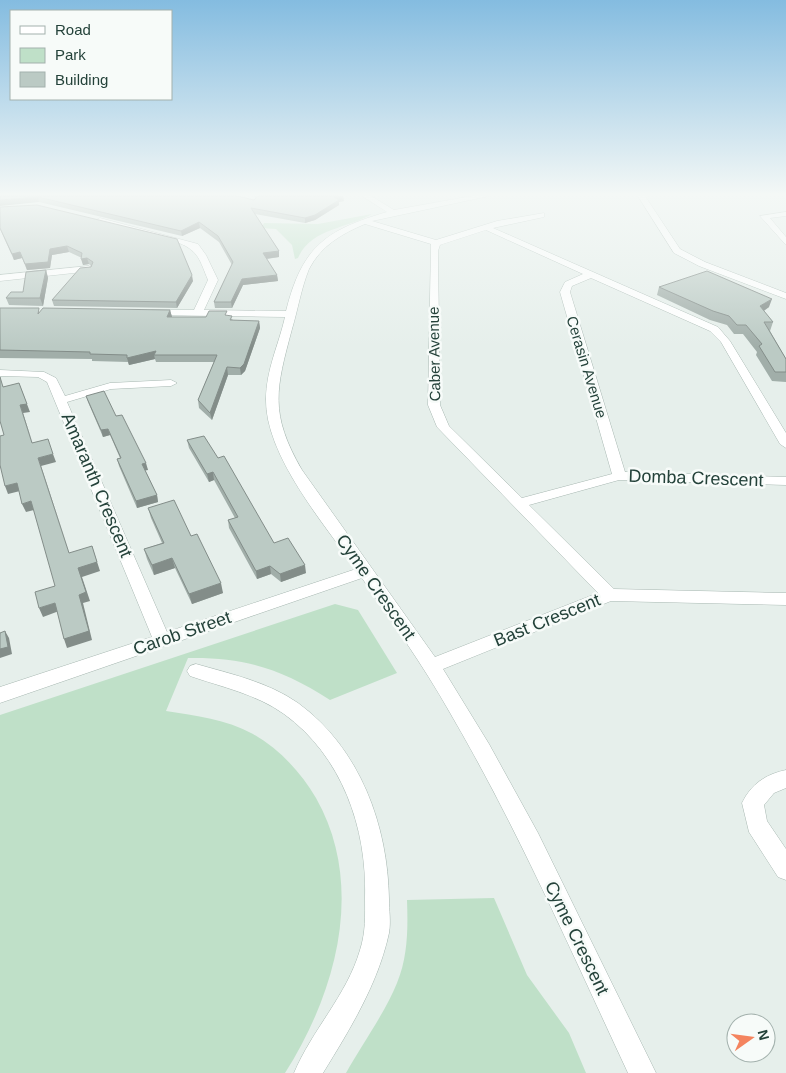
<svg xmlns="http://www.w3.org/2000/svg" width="786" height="1073" viewBox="0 0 786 1073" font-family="Helvetica,sans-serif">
	<rect width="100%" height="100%" fill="#e6efeb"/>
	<path fill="#bfe0c8" d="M372,214C347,229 311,228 298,258L295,259L292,245L276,229L261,228L264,223L318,224Z
		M335,604L358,610L397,673L330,700C282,669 245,657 188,658L166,711C196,716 226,719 253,734C279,749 301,772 316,798C366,886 336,993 285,1073H0V715Z
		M494,898L527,975L569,1033L586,1073H346C361,1046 386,1011 397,983C408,957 408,928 407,900Z"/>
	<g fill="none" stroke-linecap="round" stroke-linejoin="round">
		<defs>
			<path id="minor" d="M362,196H371L394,210L472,196H489L372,221L436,240L497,221L544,213V217L493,228L718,327L730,341L786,433V448L780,444L721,342L710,331L591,278L572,286L570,292L625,472L786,477V485L619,480L529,505L614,589L786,593V605L611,601L443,669L489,744L538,833L656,1073H628C571,951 517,827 449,711C423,665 392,622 362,578L0,703V687L152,637L47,382L38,377L0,376V370L44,372L56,378L65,396L110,383L171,380L177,383L171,386L111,389L67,402L167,632L356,569C324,524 265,455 266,399C266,370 279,344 285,317L148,315V311L152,310H194L208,280C200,261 199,251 179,243L96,220L100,218L198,244L206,255L218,280L204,310L286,311C302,247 325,230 387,212ZM365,224L431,244L428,405L437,427L598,593L435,657L302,470C269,413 276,389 292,329C298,309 301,289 309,269C321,246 341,234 365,224ZM486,230L583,274L565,282L560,292L612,474L522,498L449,426L440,405L438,251L440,245Z
				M638,196H645L680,249L705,262L786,293V299L699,266L674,253Z
				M786,212V216L770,218L786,237V245L760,216Z
				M89,266L93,269L92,271L0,281V275Z
				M196,664C231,674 268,682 298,703C360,748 388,826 389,899C389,910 391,922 389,933C378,984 350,1029 323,1073H294C312,1030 347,995 360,950C366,931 365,916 365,897C367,828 342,756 284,714C256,694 222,687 190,676L187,671L190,666Z
				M786,770V788L774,793L764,805L767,821L786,849V880L778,877L749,832L742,803C751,784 766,774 786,770Z"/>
		</defs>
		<use href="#minor" stroke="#a8b8b2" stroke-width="1"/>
		<use href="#minor" fill="#fff" fill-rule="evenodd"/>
	</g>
	<path fill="#a1aea9" d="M0,196L254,200L256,198L253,196H343L344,201L339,202V205L315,220L305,223L255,214L279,251V257L267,259L277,275L278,281L243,285L232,308H215L214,302L232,265L219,242L200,228L182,236L39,202Z
		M0,207L193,281L177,308L54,306L52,300L91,267V266L89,264L83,265L82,258L69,252L52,255L50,268L27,270L22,258L14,260L0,229Z
		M46,270L48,278L43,306L9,305L6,298L23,292Z
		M659,287L769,307L764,311L773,322L770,331L786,359V382L772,381L756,355L757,352L743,334H734L727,325L710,320L657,295Z
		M0,308L40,312L170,310L172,317H206L228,316L233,320L259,321L260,328L245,371L241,375H228L212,420L199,408L198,400L214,362H156L155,359L129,365L128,362L92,361V359L0,358Z
		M86,396L116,416L148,470H145L157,495L158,502L137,508L119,466L117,459L120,458L110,435L103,437L88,402Z
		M187,440L218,458L274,543L306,573L281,582L271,574L257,579L229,528L228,520L235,518L214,480L209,482L189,448Z
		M148,508L191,536L223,593L192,604L175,568L154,575L147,559L144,549L162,543L151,518Z"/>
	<path fill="#838d89" d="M339,196H343L344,201L339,202V205L315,220L305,223V218L334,197Z
		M38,197L39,202L0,206V200Z
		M199,222L200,228L182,236L181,231Z
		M67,246L69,252L52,255L50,268L27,270L25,264L50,249Z
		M279,251V257L264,259L263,253Z
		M20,252L22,258L14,260L12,254Z
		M87,258L89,264L83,265L81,259Z
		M46,270L48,278L43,306L40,298Z
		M192,275L193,281L177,308L176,302Z
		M277,275L278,281L243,285L232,308L231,302L242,279Z
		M772,299L769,307L757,315L760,306Z
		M170,310L172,317H167Z
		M259,321L260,328L245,371L241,375L240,368Z
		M156,351L154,355L155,359L129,365L127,358Z
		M227,367L228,375L212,420L210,413Z
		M19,383L30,412L23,413L35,451L20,405Z
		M108,429L110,435L103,437L101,430Z
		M53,454L56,462L41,466L72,561L38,458Z
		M146,463L148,470L143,471L142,464Z
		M213,472L214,480L209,482L207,474Z
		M17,483L20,491L8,494L5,486Z
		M157,495L158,502L137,508L136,501Z
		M31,501L34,510L26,512L22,504Z
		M92,546L100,571L82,577L90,601L83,603L92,640L67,648L64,639L79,595L78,568Z
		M172,558L175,568L154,575L152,565Z
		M305,565L306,573L281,582L280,574Z
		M270,566L271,574L257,579L256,571Z
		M221,583L223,593L192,604L189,594Z
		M55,603L59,611L43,617L39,608Z
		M5,631L9,638L12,654L0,658V649Z"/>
	<path fill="#bbcac4" stroke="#838d89" d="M0,196H237L254,200L258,196H339L334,197L339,200L315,215L305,218L251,208L279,251L263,253L277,275L242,279L231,302H214L233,262L218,236L199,222L181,231L38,197L0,200Z
		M37,205L177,239L192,275L176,302L52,300L80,268L91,267L93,262L87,258L81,259L82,253L67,246L50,249L48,262L25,264L20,252L12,254L0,228V207Z
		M46,270L40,298H6L11,292H23L26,272Z
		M707,271L772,299L760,306L773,322H764L786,359V372H775L759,346L762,344L746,325H737L729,316L713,311L659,287Z
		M0,308H39L38,314L43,308L170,310L167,317H206L209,311H227L225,315L232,316L230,320L259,321L244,364L240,368L227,367L210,413L198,400L217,355H154L156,351L127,358V355L90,354V352L0,350Z
		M0,377L3,387L19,383L27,404L20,405L32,443L48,439L53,454L38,458L69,553L92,546L97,562L78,568L86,592L79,595L89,631L64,639L55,603L39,608L35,592L55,586L31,501L22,504L17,483L5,486L0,465V436L4,435L0,421Z
		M104,391L116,416L122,415L146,463L142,464L157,495L136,501L117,459L121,458L108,429L101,430L86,396Z
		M204,436L218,458L224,456L274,543L288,538L305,565L280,574L270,566L256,571L228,520L238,517L213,472L207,474L187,440Z
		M174,500L191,536L197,534L221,583L189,594L172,558L152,565L144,549L164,543L148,508Z
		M5,631L8,647L0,649V633Z"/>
	<linearGradient id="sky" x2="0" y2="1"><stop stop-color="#84bce0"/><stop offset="0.56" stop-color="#f4f8f6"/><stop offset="1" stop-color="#f4f8f6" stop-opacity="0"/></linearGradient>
	<rect width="786" height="347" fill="url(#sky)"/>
	<g text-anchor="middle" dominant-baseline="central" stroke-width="5" stroke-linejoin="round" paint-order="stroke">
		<g font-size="15" fill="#24423a" stroke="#f7fbf9">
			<text transform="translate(434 354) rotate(-91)">Caber Avenue</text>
			<text transform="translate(587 367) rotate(73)">Cerasin Avenue</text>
		</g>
		<g font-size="18" fill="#24423a" stroke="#f7fbf9">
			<text transform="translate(696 478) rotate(2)">Domba Crescent</text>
			<text transform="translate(97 485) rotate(67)">Amaranth Crescent</text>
			<text transform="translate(376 587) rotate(55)">Cyme Crescent</text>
			<text transform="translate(547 620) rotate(-22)">Bast Crescent</text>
			<text transform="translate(182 633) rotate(-19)">Carob Street</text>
			<text transform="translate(577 938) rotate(64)">Cyme Crescent</text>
		</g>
	</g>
	<rect x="10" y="10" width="162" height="90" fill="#f7fbf9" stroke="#a3b1ad"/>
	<rect x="20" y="26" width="25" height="8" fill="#ffffff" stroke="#a3b1ad"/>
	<text x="55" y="35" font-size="15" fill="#24423a">Road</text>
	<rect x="20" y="48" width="25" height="15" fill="#bfe0c8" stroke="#a3b1ad"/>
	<text x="55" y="60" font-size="15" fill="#24423a">Park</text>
	<rect x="20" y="72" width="25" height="15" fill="#bbcac4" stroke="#a3b1ad"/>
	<text x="55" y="85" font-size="15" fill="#24423a">Building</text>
	<g transform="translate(751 1038) rotate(76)"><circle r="24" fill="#f7fbf9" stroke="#a3b1ad"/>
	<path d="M0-4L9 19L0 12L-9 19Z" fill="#f4845f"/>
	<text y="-8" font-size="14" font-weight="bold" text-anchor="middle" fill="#24423a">N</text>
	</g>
</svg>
